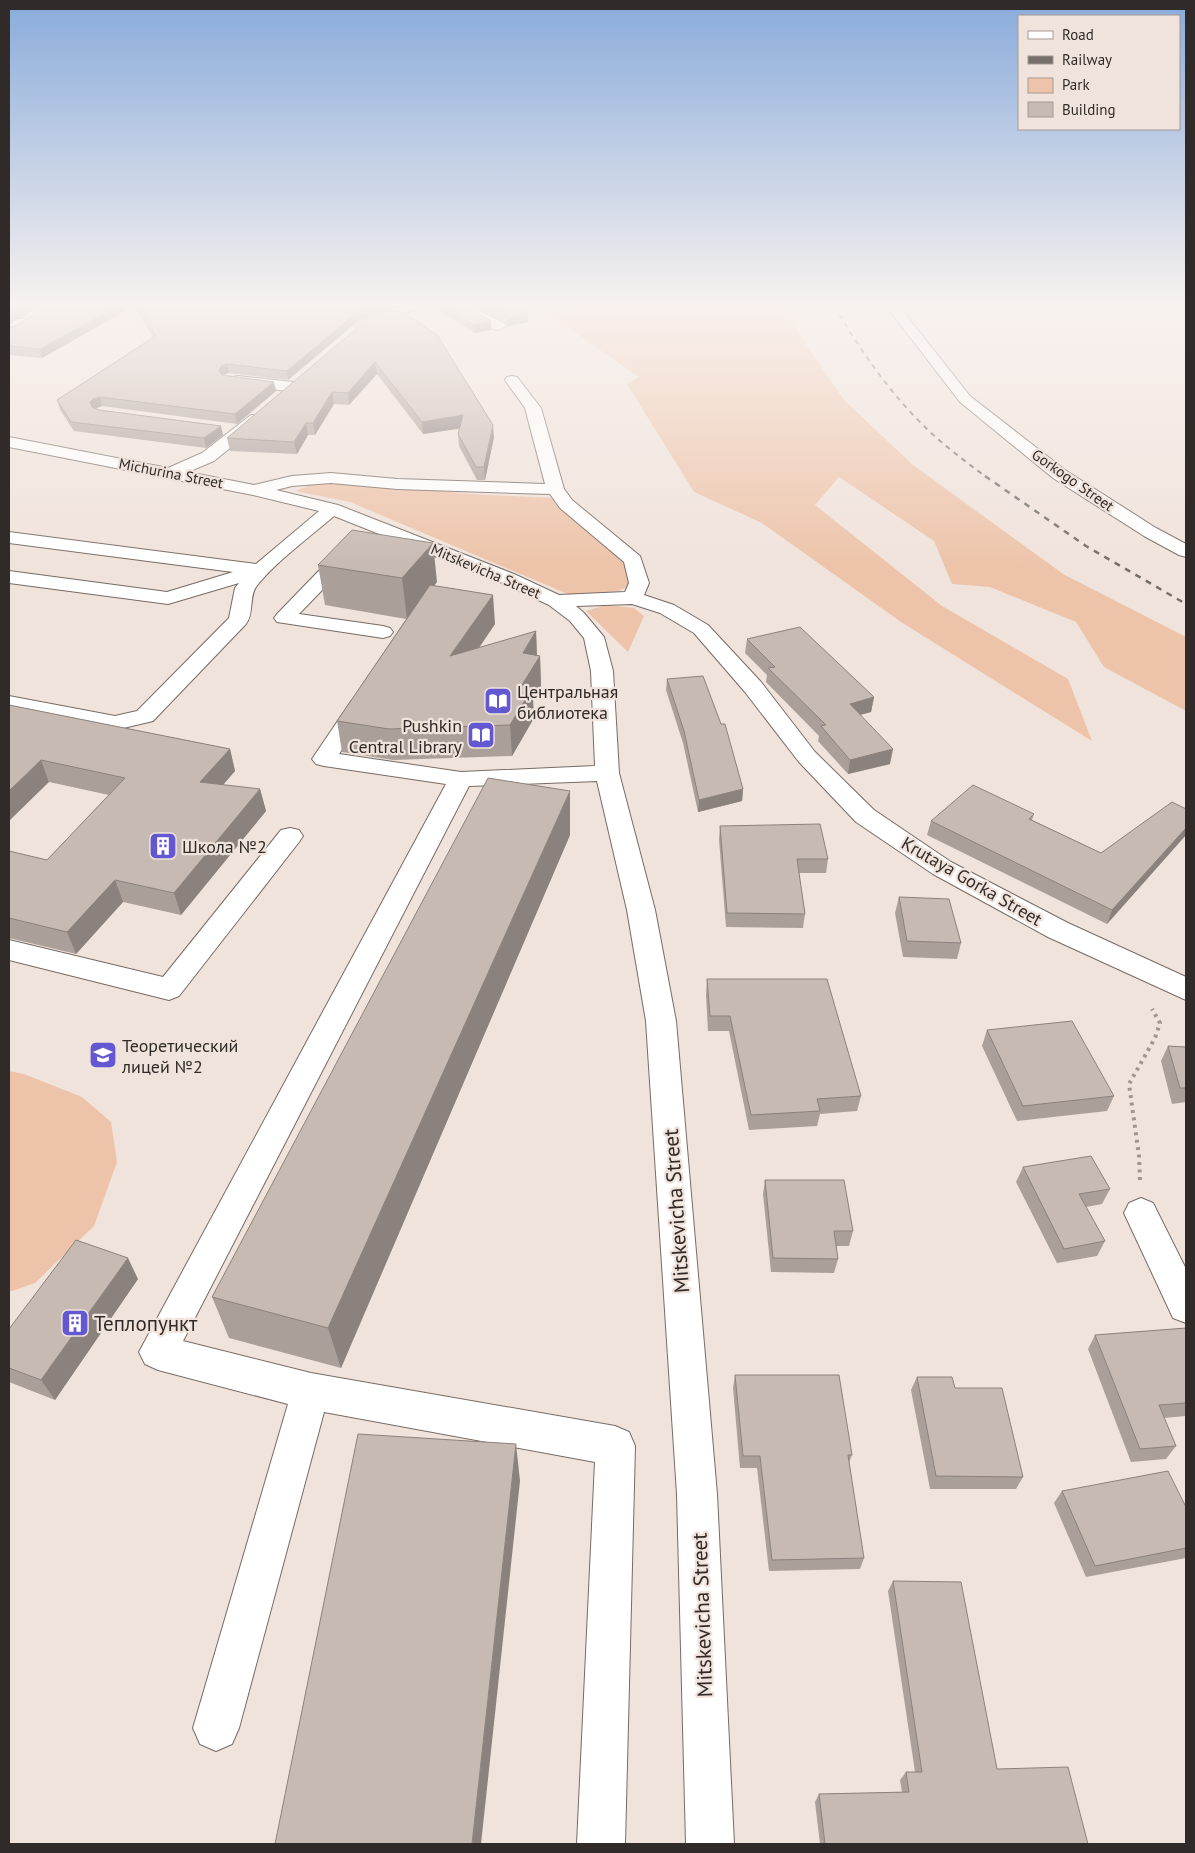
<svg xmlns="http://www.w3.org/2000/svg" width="1195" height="1853" viewBox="0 0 1195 1853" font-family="'PT Sans',sans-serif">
	<rect width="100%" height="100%" fill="#f0e3db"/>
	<path fill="#edc4aa" d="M584,306H780L844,400L913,465L1063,574L1186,637V711L1104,667L1076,622L990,587L952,584L934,541L839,477L815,505L942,606L1068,679L1092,741L901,622L762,523L694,492L627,384L639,377L548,314Z
		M335,481L471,494L554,498L631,562L632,585L618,591L570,595L350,502L295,491L310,485Z
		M606,605L634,608L644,616L628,652L586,611Z
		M9,1071L24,1074L82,1097L111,1122L117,1162L94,1226L35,1283L9,1292Z"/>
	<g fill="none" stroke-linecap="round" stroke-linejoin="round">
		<defs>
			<path id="minor" d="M400,306H419L417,309L363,330L356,326L370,316Z
				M453,306H470L504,323L506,326L499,330L494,329Z
				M9,318L24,319L31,323L24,327L9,326Z
				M238,376L293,382L298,384L301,387L298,390L293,392L233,383L231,380L233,377Z
				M512,376L517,377L541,408L564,489L572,500L640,556L649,583L644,595L674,605L708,625L761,682L815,752L874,810L951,862L1068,923L1186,977V1000L1048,937L933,874L856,822L799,762L745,692L694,633L660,613L632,604L576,606L584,613L604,637L613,671L619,773L655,910L676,1021L717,1494L734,1844H686L677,1494L646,1021L627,910L597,781L469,786L183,1341L311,1373L615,1426L629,1432L635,1446L625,1844H577L595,1462L324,1412L239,1728L232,1744L216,1751L200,1744L193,1728L288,1404L158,1370L145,1364L139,1352L446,784L324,766L316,764L312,759L352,700L360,698L368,700L371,705L339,754L461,772L595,766L591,671L584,638L570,621L549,605L500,582L334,516C311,536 273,564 256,587C249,597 254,614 246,624L153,721L115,730L9,710V696L115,716L137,711L229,618L235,588L239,583L168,604L9,583V571L167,592L233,572L9,543V532L256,564L319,511L253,495L9,447V437L168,468L202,453L251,415H263L265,418L263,421L214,461L188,472L254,485L292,476L331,473L397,479L545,484L525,408L505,380L507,377ZM331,483L397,489L550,494L560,508L624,562L629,583L625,592L559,595L514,574L338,505L276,490L292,486Z
				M346,548L353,550L355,554L353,558L299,614L383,626L390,628L393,632L390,636L383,638L277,622L274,618L277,614L339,550Z
				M290,828L299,830L303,836L299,842L179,996L169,1000L9,960V940L163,977L281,830Z
				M1141,1198L1153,1203L1186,1269V1323L1173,1318L1124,1213L1129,1203Z"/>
			<path id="major" d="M886,306H899L970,396L1065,470L1156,528L1186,544V557L1179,555L1144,536L1053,478L960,402Z"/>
		</defs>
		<use href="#minor" stroke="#776b64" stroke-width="2"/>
		<use href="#major" stroke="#776b64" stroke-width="2"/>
		<path stroke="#9f9690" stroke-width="4" stroke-dasharray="3 4.5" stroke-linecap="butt" d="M1140,1180L1139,1156L1129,1084L1155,1038L1160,1023L1152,1009"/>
		<use href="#minor" fill="#fff" fill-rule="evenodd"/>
		<use href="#major" fill="#fff" fill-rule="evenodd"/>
		<path stroke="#766e69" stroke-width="2" stroke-dasharray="5 5" stroke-linecap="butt" d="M834,306C860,349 888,391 924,426C943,445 965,461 986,477"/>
		<path stroke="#766e69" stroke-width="2.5" stroke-dasharray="6 6" stroke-linecap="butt" d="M985,476L1086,546L1186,604"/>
	</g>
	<path fill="#aba099" d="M48,306H396L358,321L288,380L229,373L223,375L276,391L237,424L102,406L95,409L99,410L223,435L206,448L74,431L60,410L57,400L153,337L134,306L42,358L9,355V328H12Z
		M433,306H463L491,330L474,333Z
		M474,306H515L528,313V322L508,326L505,321Z
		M369,318L494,437L485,480H477L459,446L458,434L460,428L423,434L377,374L349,405L334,404L315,435H308L297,454L230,451L227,438Z
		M318,565L437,582L434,585L495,624L479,648L536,631L537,655L540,656L541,686L533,700L534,718L512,756L393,760L342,752L337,721L406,619L325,605Z
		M747,639L874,697L871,712L860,715L890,764L848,774L818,741L819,736L766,682L767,675L745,653Z
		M667,679L721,724L743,789L742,801L698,812L683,743L666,690Z
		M9,705L230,749L235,771L223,785L260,789L266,811L181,915L123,902L76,954L9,938V851L47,860L109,795L49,782Z
		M1186,809V835L1107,924L927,835L931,821L1034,814L1032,820L1101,853Z
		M720,826L828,859L826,873H799L805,914L803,928L726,927L719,840Z
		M570,835L341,1368L229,1338L212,1297Z
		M899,897L961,943L957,959L903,957L895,913Z
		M707,979L861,1096L857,1111L820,1114L817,1126L749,1130L729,1031H708L706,995Z
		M987,1030L1114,1096L1107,1111L1017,1121L982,1046Z
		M1168,1046L1186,1047V1102L1172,1104L1161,1061Z
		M1023,1167L1110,1189L1102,1204L1086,1207L1105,1241L1097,1256L1057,1263L1016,1182Z
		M765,1180L853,1231L849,1246H836L838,1259L834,1273L771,1272L763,1194Z
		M138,1279L55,1400L9,1382V1329Z
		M1186,1328V1416L1164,1418L1176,1446L1166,1459L1131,1462L1088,1349L1095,1335Z
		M735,1375L852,1455L849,1463L864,1558L860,1569L769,1571L757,1468H740L733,1388Z
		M917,1377L955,1388L1023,1477L1016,1489H930L911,1390Z
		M1062,1491L1186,1507V1558L1086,1577L1054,1503Z
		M893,1581L997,1769L1088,1844H820L815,1802L819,1794L902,1792L900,1780L906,1772H915L888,1591Z"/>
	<path fill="#8b827d" d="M24,306H42L9,324V314Z
		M118,306H134L42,358L40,349Z
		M373,306H396L358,321L288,380L287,371L357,312Z
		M528,313V322L508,326L507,318Z
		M491,321V330L474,333L473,325Z
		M375,362L377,374L349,405L348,393Z
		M227,364L229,373L222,375L219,371L221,366Z
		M274,382L276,391L237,424L235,414Z
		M332,392L334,404L315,435L313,423Z
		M100,397L102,406L95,408L92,412L90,402L93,399Z
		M463,415L464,428L423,434L422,422Z
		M306,423L308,435L297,454L294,442Z
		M493,425L494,437L485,480L484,467Z
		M221,426L223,435L206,448L204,438Z
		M433,543L437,582L407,619L402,578Z
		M493,595L495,624L452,687L450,656Z
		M536,631L537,660L540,656L541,686L533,700L534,718L512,756L510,725L522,685L523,653Z
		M874,697L871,712L848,718L850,704Z
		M230,749L235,771L206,804L200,782Z
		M893,749L890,764L848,774L850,760Z
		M41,760L49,782L9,821V791Z
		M260,789L266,811L181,915L174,893Z
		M743,789L742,801L698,812L699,800Z
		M570,791V835L341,1368L328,1328Z
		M1186,828V835L1107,924L1112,910Z
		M115,880L123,902L76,954L67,932Z
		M128,1258L138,1279L55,1400L41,1380Z
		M516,1444L520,1481L481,1844H472Z"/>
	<path fill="#c7bab2" stroke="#8b827d" d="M9,306H24L9,314Z
		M48,306H118L40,349L9,346V328H12Z
		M137,306H373L357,312L287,371L227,364L221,366L219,371L222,375L274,382L235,414L100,397L93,399L90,402L92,407L99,410L221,426L204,438L71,422L57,400L156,336Z
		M445,306H463L491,321L473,325Z
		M490,306H515L528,313L507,318L504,313Z
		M390,309L404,313L437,335L493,425L484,467H476L458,434L463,415L422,422L375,362L348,393L332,392L313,423H306L294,442L227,438L369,318Z
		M352,530L433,543L402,578L318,565Z
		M430,585L493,595L450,656L536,631L523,653L540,656L522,685L533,687L510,725L389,729L337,721Z
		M800,627L874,697L850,704L893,749L850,760L821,726L826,725L768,668L775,667L747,639Z
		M703,676L721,724H725L743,789L699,800L684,731L667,679Z
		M9,705L230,749L200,782L260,789L174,893L115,880L67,932L9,918V851L47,860L125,778L41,760L9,791Z
		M488,778L570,791L328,1328L212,1297Z
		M973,785L1034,814L1029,819L1101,853L1172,802L1186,809V828L1112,910L931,821Z
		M820,824L828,859H797L805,914L727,913L720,826Z
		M899,897L949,899L961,943L907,941Z
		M707,979H827L861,1096L817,1099L820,1111L751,1115L730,1016H710Z
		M1072,1021L1114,1096L1023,1106L987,1030Z
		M1168,1046L1186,1047V1088H1180Z
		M1091,1156L1110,1189L1079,1194L1105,1241L1064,1249L1023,1167Z
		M765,1180H844L853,1231H834L838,1259L773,1258Z
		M76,1240L128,1258L41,1380L9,1368V1329Z
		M1186,1328V1403L1159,1405L1176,1446L1140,1449L1095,1335Z
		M735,1375H839L852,1455H848L864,1558L772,1560L760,1456H743Z
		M917,1377H952L955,1388H1002L1023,1477L936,1476Z
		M358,1434L516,1444L472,1844H275Z
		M1168,1471L1186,1507V1548L1095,1566L1062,1491Z
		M893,1581L961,1582L997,1769L1068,1767L1088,1844H825L819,1794L909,1792L906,1772H922Z"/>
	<linearGradient id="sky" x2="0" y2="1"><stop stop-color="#89abdb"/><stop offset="0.54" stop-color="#f8f2ef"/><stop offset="1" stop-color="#f8f2ef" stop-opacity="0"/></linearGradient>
	<rect width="1195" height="565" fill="url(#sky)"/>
	<defs>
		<symbol id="library-square" viewBox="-11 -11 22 22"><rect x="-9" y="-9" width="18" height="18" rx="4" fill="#6358d1" stroke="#f0e3db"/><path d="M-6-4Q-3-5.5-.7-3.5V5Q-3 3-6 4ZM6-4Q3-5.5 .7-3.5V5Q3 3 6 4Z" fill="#fff"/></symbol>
		<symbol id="building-square" viewBox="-11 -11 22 22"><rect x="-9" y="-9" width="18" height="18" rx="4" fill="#6358d1" stroke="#f0e3db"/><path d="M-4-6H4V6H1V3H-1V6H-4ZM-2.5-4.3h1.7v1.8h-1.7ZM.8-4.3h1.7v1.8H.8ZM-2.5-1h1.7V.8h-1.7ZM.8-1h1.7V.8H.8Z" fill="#fff"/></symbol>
		<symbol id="school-square" viewBox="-11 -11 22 22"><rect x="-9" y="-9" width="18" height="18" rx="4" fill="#6358d1" stroke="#f0e3db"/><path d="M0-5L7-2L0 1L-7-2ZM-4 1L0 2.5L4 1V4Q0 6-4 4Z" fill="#fff"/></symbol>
	</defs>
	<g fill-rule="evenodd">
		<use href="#library-square" x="482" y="685" width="32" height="32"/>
		<use href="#library-square" x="465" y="719" width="32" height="32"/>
		<use href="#building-square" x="147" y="830" width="32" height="32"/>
		<use href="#school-square" x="87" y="1039" width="32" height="32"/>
		<use href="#building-square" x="59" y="1307" width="32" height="32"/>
	</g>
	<g text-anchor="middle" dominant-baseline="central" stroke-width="4.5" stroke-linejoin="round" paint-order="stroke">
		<g font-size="15" fill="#302b28" stroke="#f0e3db">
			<text transform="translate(171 473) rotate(11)">Michurina Street</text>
			<text transform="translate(1073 480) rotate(35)">Gorkogo Street</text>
			<text transform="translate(486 571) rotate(23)">Mitskevicha Street</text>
		</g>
		<g font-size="18" fill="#302b28" stroke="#f0e3db" text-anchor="start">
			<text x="517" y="691">Центральная<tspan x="517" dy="21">библиотека</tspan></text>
			<text x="462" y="725" text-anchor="end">Pushkin<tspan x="462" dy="21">Central Library</tspan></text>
			<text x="182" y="846">Школа №2</text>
			<text x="122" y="1045">Теоретический<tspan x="122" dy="21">лицей №2</tspan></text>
		</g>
		<g font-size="18" fill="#302b28" stroke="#f0e3db">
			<text transform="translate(972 881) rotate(30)">Krutaya Gorka Street</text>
		</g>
		<g font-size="21" fill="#302b28" stroke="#f0e3db">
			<text transform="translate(676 1211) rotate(-94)">Mitskevicha Street</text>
			<text transform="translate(702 1615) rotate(-92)">Mitskevicha Street</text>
		</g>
		<g font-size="21" fill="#302b28" stroke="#f0e3db" text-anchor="start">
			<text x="94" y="1323">Теплопункт</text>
		</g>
	</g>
	<rect width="1195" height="1853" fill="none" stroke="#302b28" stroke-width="20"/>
	<rect x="1018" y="15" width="162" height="115" fill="#f0e3db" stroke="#a39993"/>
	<rect x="1028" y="31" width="25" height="8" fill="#ffffff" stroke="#a39993"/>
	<text x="1062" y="40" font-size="15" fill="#302b28">Road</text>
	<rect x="1028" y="56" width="25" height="8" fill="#766e69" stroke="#a39993"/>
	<text x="1062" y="65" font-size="15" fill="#302b28">Railway</text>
	<rect x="1028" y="78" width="25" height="15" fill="#edc4aa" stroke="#a39993"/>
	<text x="1062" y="90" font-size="15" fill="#302b28">Park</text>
	<rect x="1028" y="102" width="25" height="15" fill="#c7bab2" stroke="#a39993"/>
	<text x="1062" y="115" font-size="15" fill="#302b28">Building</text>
</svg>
